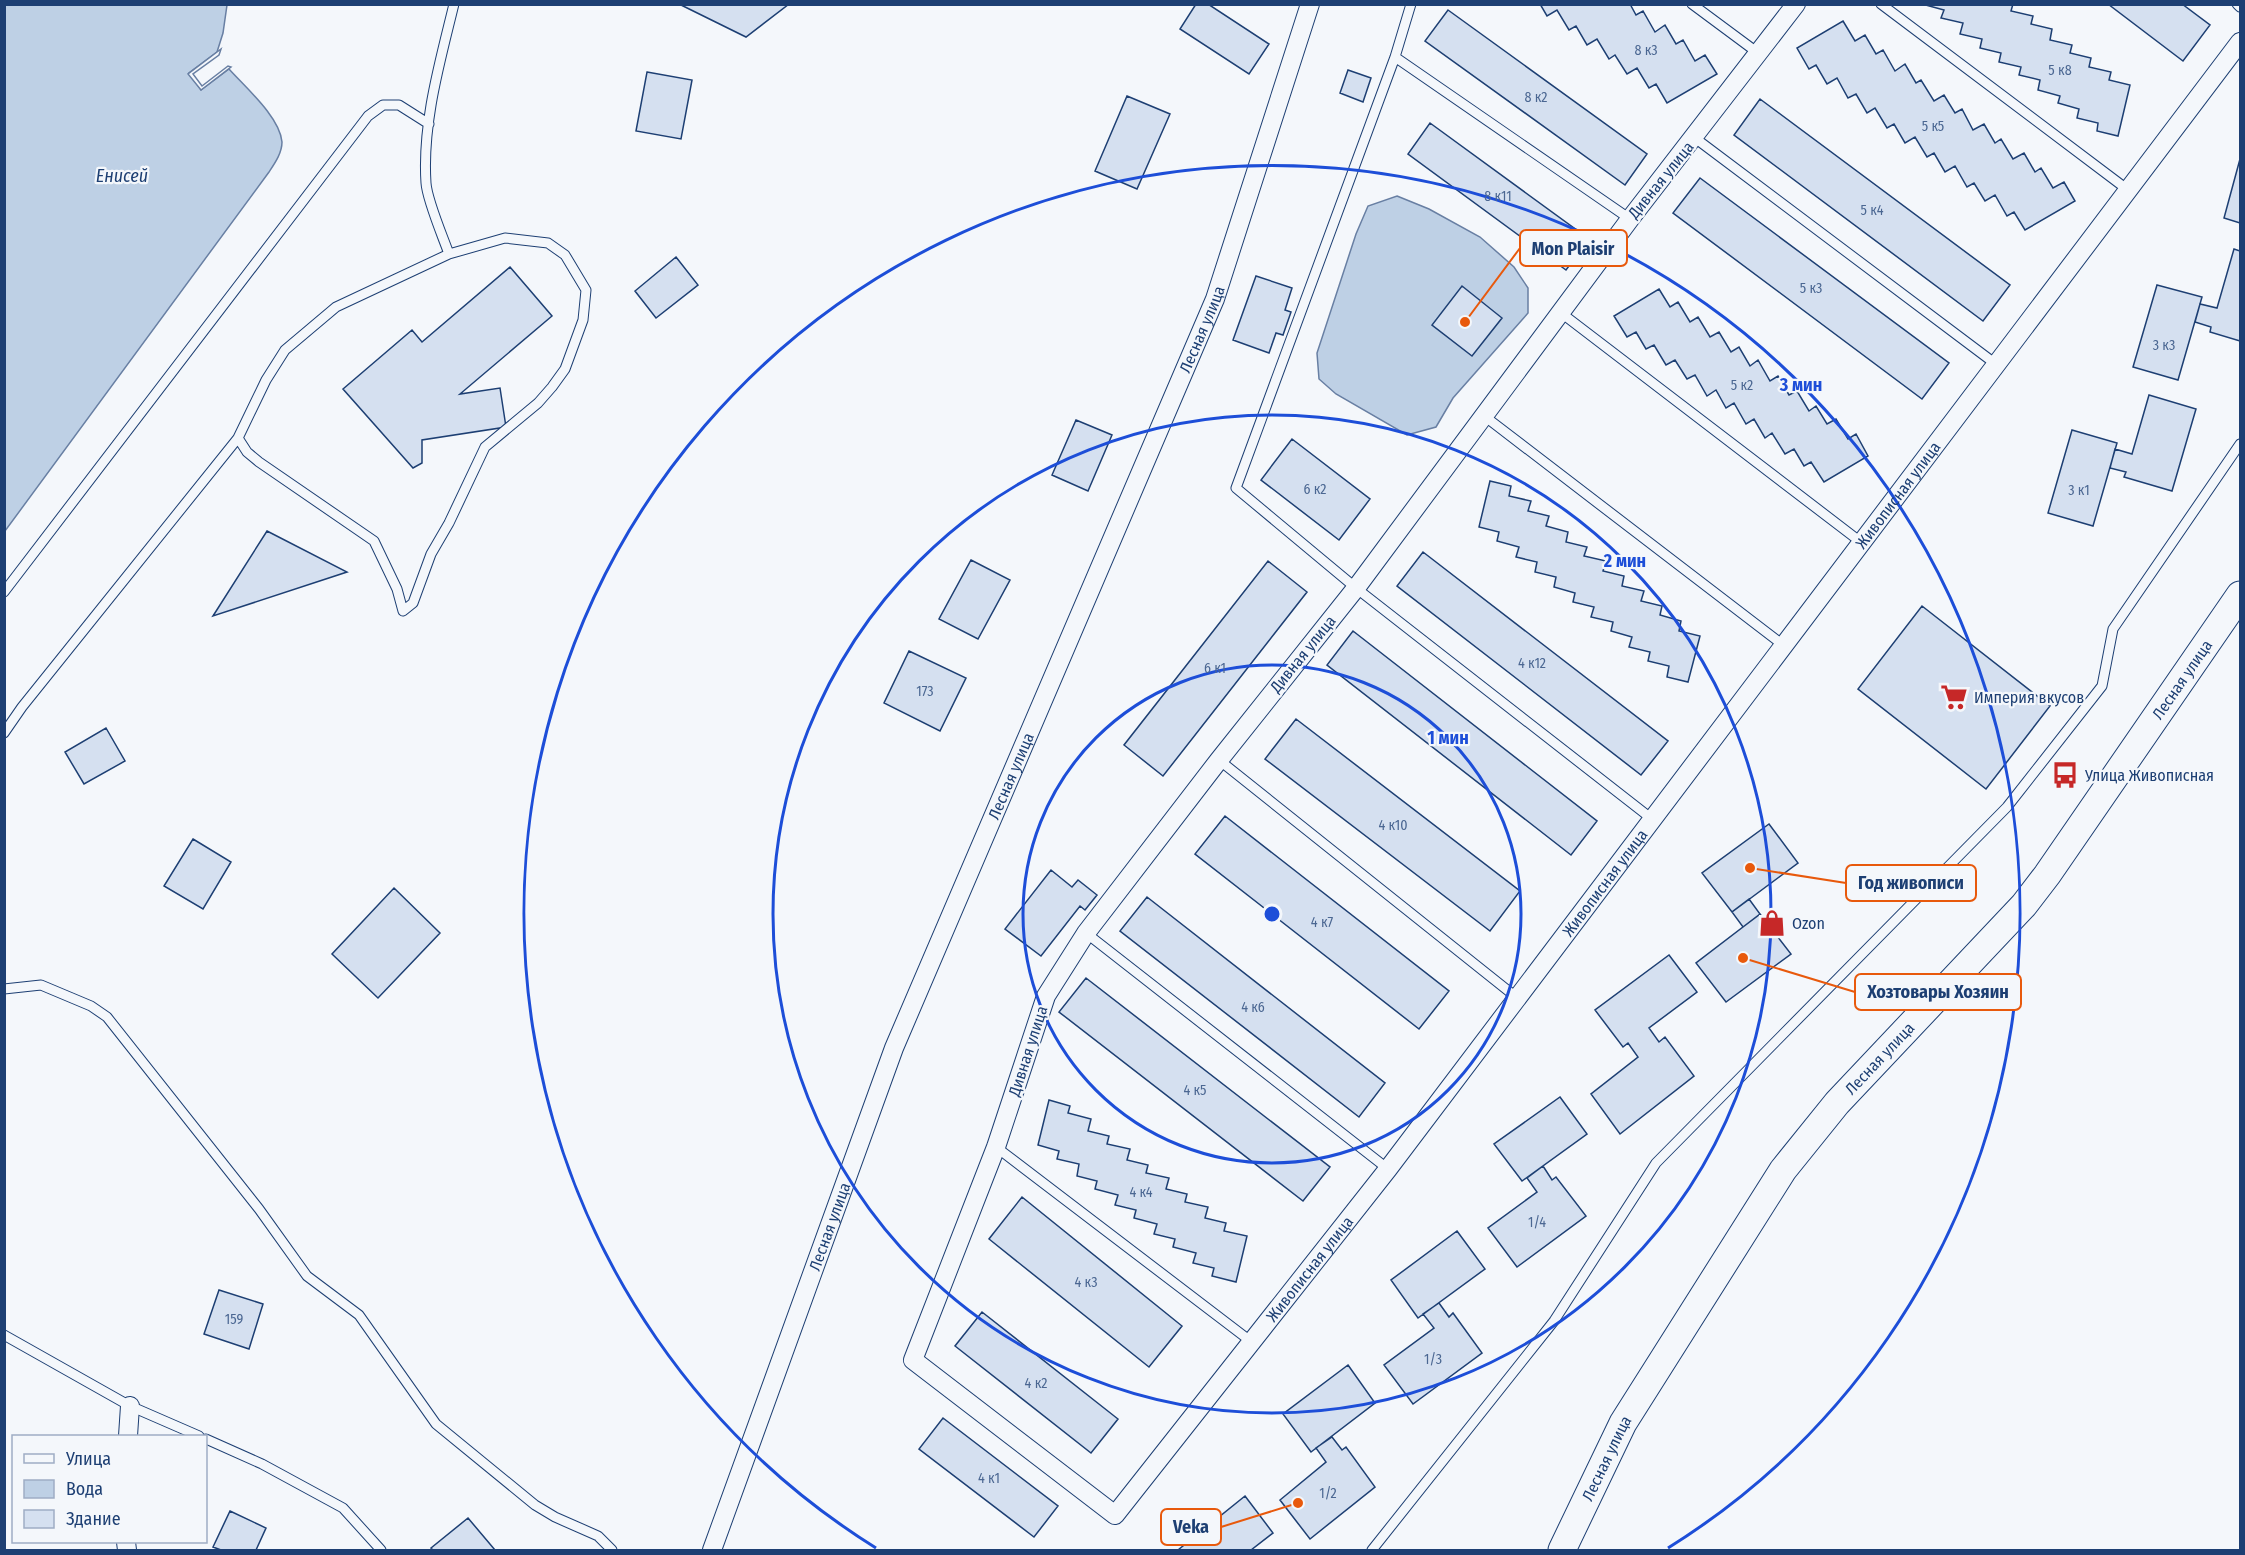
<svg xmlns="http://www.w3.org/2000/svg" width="2245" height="1555" viewBox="0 0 2245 1555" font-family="'Fira Sans Condensed',sans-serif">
	<rect width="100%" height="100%" fill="#f4f7fb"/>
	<path fill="#bed0e5" stroke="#687fa3" stroke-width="1.5" d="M5,5H227L223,33L217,52L189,73L201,90L229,69C245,87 280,117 282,142C282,153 275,163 269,172L5,531Z
		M1397,196L1429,209L1480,237L1514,267L1528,288V313L1453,398L1436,427L1407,435L1336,394L1319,379L1317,353L1356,234L1368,206Z"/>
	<path fill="#f4f7fb" stroke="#687fa3" stroke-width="1.5" d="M221,49L219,55L193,74L202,86L228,66L231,67L201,90L188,74Z"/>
	<path fill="#d5e0f0" stroke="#1d3f73" stroke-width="1.5" d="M679,4H789L746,37Z
		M1196,4H1208L1269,44L1249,74L1180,29Z
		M1540,4H1630L1636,15L1643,11L1655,32L1665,25L1676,44L1683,40L1695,61L1705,55L1717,74L1667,103L1656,84L1649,88L1637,68L1627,74L1615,55L1609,59L1597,39L1587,45L1576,26L1569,30L1557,10L1547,16Z
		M1922,4H2013L2011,11L2033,16L2031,24L2052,29L2050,40L2072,45L2070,53L2091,58L2089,67L2111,72L2109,80L2130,85L2118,136L2097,131L2098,123L2077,118L2079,109L2058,103L2060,96L2038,90L2040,80L2019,75L2021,67L1999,62L2001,53L1980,48L1982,39L1960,34L1963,23L1941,18L1944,10Z
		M2108,4H2182L2210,25L2183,61Z
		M1448,10L1647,154L1625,185L1425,41Z
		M1843,21L1855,41L1865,35L1876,54L1883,50L1895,71L1905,64L1916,83L1921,80L1934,101L1944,95L1955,113L1962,109L1973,130L1984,124L1995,143L2001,139L2013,159L2024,153L2035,172L2041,168L2053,188L2064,182L2075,201L2025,230L2014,212L2007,216L1995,195L1985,201L1974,183L1967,187L1955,166L1945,172L1934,153L1927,157L1915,137L1905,143L1894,124L1887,128L1875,108L1867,113L1856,94L1848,98L1837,78L1827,84L1816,65L1809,69L1797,48Z
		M1348,70L1371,78L1363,102L1340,93Z
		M647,72L692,80L681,139L636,131Z
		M1127,96L1170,114L1137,189L1095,171Z
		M1760,99L2010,285L1983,321L1734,135Z
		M1430,123L1589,239L1566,270L1408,154Z
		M2240,159V223L2224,218Z
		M1700,178L1949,363L1922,399L1673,213Z
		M2234,249L2240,251V341L2210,332L2211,327L2195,322L2200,304L2217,308Z
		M676,257L698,285L656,318L635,291Z
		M510,267L552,316L460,394L500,388L506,427L422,440V463L413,468L343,389L412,330L422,342Z
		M1256,276L1292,288L1285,310L1291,312L1283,335L1276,333L1269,353L1233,340Z
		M2157,285L2202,297L2178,380L2133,367Z
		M1462,286L1502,318L1472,356L1432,325Z
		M1659,289L1670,307L1678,302L1690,322L1698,317L1710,337L1719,332L1731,352L1739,347L1750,366L1758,360L1770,381L1778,376L1789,395L1797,391L1809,411L1816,406L1827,424L1836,419L1848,439L1856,434L1868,456L1824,482L1811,462L1804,466L1794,449L1785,454L1772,433L1765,438L1754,419L1746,424L1734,403L1726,408L1716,390L1707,396L1695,375L1687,379L1675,360L1666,365L1654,345L1646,349L1636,332L1627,337L1614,316Z
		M2149,395L2196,409L2172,491L2124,477L2126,472L2110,468L2115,449L2132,454Z
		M1076,420L1112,435L1088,491L1052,475Z
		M2072,430L2117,443L2093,526L2048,513Z
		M1292,439L1370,499L1339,540L1261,480Z
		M1490,481L1511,486L1509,496L1531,501L1528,511L1549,516L1546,526L1568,532L1566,542L1587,547L1584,556L1606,561L1603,571L1624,576L1622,586L1644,591L1641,601L1662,606L1660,615L1681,621L1679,631L1700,636L1688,682L1667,677L1669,666L1648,661L1650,652L1629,647L1632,637L1611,631L1613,622L1591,617L1594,607L1573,602L1575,593L1554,587L1556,577L1535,572L1537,562L1516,557L1519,547L1497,541L1499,532L1479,527Z
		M267,531L347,572L213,616Z
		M1423,552L1668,741L1641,775L1397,586Z
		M971,560L1010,580L978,639L939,619Z
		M1268,561L1307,592L1163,776L1124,745Z
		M1922,606L2050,706L1986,789L1858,689Z
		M1353,631L1597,821L1571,855L1327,665Z
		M909,651L966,678L940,731L884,703Z
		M1296,719L1520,891L1490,931L1265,759Z
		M106,728L125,761L84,784L65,752Z
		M1225,816L1449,991L1419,1029L1195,854Z
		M1769,824L1798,863L1732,912L1702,873Z
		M193,839L231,862L203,909L164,886Z
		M1051,870L1072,887L1078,880L1097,895L1085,910L1080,906L1041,956L1005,929Z
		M394,888L440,933L378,998L332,954Z
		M1147,897L1385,1083L1359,1117L1120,931Z
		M1749,899L1760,914L1743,927L1732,912Z
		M1760,914L1791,954L1726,1002L1696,963Z
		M1669,955L1697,992L1649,1028L1659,1042L1665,1037L1694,1076L1620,1134L1591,1094L1638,1057L1628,1043L1623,1047L1595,1010Z
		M1086,978L1330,1167L1303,1201L1059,1012Z
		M1560,1097L1587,1134L1522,1181L1494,1144Z
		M1049,1100L1070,1106L1068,1113L1091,1119L1088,1131L1109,1136L1107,1144L1130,1149L1127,1160L1148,1165L1146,1173L1169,1178L1166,1189L1187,1194L1185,1202L1208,1207L1205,1218L1226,1223L1224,1231L1247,1236L1236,1282L1212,1276L1214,1268L1193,1263L1196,1253L1173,1247L1175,1239L1154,1234L1157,1224L1134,1218L1136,1210L1115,1205L1118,1195L1095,1189L1097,1181L1077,1176L1079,1164L1057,1159L1059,1151L1038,1145Z
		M1543,1166L1552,1180L1556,1177L1586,1216L1517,1267L1488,1228L1537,1192L1527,1178Z
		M1022,1197L1182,1326L1149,1367L989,1239Z
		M1457,1231L1485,1269L1418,1318L1391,1280Z
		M219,1290L263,1304L249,1349L204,1334Z
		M1439,1303L1449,1317L1453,1313L1482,1353L1413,1404L1384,1365L1434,1328L1423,1314Z
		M982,1312L1118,1419L1091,1453L955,1346Z
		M1348,1365L1375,1403L1311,1452L1283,1414Z
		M943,1418L1058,1506L1034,1537L919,1449Z
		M1332,1437L1342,1450L1346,1447L1375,1487L1310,1539L1280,1500L1326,1462L1316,1448Z
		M1245,1496L1273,1533L1251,1550H1178Z
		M230,1511L266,1528L256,1550H221L213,1547Z
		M468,1518L495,1550H433L431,1548Z"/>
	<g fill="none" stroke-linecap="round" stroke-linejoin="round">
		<defs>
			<path id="lane" d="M1411,4L1395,57L1236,488L1356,588L1652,819
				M1692,4L1758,53
				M1881,4L2128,190
				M2237,4L2240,7
				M1395,57L1630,219
				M1695,138L1997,365
				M1560,312L1862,543
				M1483,415L1783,645
				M238,438L247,452L259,462L374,541L397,589L403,611L413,603L431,554L449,523L485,447L538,403L552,387L565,369L583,320L586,290L565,255L548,243L505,238L449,254C443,237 427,200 426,183C422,123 440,62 454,4
				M4,592L368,116L383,105H399L429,124
				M4,733L22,707L238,438L266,380L285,350L336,307L449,254
				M1219,760L1516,997
				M1086,933L1388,1169
				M4,989L41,985L91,1006L107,1017L259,1209L307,1276L359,1315L436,1424L535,1505L555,1517L598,1536L612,1550
				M996,1147L1253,1343
				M4,1335L130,1406L199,1436
				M206,1439L262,1464L343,1508L381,1550
				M1372,1550L1554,1321L1656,1163L2007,807L2102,686L2113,629L2240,444"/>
			<g id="street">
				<path id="s1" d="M1796,4L1630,219L1356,588L1219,760L1086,933L1046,996L996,1147L913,1360L1115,1515L1388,1169L2240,42"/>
				<path d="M128,1436L130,1406"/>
				<path d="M126,1542L127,1550"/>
				<path id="s2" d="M712,1550L894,1048L1215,299L1310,4"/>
			</g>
			<g id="secondary">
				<path id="s3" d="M1562,1550L1623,1423L1783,1170L1837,1103L2024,905L2047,875L2240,595"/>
			</g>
		</defs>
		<use href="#lane" stroke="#1d3f73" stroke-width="11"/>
		<use href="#street" stroke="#1d3f73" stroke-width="20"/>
		<use href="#secondary" stroke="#1d3f73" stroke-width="29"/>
		<use href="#lane" stroke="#f4f7fb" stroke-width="9"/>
		<use href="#street" stroke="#f4f7fb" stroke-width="18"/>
		<use href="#secondary" stroke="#f4f7fb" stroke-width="27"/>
	</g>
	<g fill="none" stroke="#1d4ed8" stroke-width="3">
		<circle cx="1272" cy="914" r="249"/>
		<circle cx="1272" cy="914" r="499"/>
		<path d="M876 1548A748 748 0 1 1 1668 1548"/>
	</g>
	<defs>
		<symbol id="supermarket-bare" viewBox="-9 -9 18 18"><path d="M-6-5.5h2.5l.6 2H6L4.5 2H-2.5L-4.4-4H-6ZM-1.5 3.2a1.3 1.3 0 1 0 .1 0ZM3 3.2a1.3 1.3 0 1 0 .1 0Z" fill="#c62828" stroke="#f4f7fb" stroke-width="2.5" paint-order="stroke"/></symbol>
		<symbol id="bus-bare" viewBox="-9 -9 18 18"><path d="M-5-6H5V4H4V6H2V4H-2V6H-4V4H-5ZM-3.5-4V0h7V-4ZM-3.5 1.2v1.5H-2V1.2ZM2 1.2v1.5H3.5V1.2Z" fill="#c62828" stroke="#f4f7fb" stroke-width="2.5" paint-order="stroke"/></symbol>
		<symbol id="shop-bare" viewBox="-9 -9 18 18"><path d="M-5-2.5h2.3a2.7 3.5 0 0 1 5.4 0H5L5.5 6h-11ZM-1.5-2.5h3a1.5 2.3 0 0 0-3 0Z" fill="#c62828" stroke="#f4f7fb" stroke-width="2.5" paint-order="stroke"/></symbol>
	</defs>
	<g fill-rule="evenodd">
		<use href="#supermarket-bare" x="1935" y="678" width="38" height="38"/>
		<use href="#bus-bare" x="2046" y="756" width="38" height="38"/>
		<use href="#shop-bare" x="1753" y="904" width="38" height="38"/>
	</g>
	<g text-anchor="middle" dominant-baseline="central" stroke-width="4.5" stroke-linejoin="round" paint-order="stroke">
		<g font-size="14" fill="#4b6792">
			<text x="1646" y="50">8 к3</text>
			<text x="2060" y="70">5 к8</text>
			<text x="1536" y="97">8 к2</text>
			<text x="1933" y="126">5 к5</text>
			<text x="1498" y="196">8 к11</text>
			<text x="1872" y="210">5 к4</text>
			<text x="1811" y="288">5 к3</text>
			<text x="2164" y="345">3 к3</text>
			<text x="1742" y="385">5 к2</text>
			<text x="1315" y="489">6 к2</text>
			<text x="2079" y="490">3 к1</text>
			<text x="1532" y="663">4 к12</text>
			<text x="1215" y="668">6 к1</text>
			<text x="925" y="691">173</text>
			<text x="1393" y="825">4 к10</text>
			<text x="1322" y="922">4 к7</text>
			<text x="1253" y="1007">4 к6</text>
			<text x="1195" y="1090">4 к5</text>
			<text x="1141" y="1192">4 к4</text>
			<text x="1537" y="1222">1/4</text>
			<text x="1086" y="1282">4 к3</text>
			<text x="234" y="1319">159</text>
			<text x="1433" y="1359">1/3</text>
			<text x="1036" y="1383">4 к2</text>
			<text x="989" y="1478">4 к1</text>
			<text x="1328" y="1493">1/2</text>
		</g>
		<g font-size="16" fill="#1d3f73" stroke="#f4f7fb">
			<text transform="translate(1661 180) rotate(-51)">Дивная улица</text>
			<text stroke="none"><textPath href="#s2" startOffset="1316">Лесная улица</textPath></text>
			<text stroke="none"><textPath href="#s1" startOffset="3172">Живописная улица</textPath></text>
			<text transform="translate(1303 654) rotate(-51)">Дивная улица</text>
			<text stroke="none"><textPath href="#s3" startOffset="1074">Лесная улица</textPath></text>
			<text stroke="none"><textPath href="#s2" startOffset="830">Лесная улица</textPath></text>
			<text stroke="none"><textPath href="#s1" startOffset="2686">Живописная улица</textPath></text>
			<text transform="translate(1028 1051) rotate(-72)">Дивная улица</text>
			<text stroke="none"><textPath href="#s3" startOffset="588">Лесная улица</textPath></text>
			<text stroke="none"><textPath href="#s2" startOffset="344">Лесная улица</textPath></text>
			<text stroke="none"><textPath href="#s1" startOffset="2200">Живописная улица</textPath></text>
			<text stroke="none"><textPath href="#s3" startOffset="102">Лесная улица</textPath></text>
		</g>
		<g font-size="16" fill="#1d3f73" stroke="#f4f7fb" text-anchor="start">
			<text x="1974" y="697">Империя вкусов</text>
			<text x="2085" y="775">Улица Живописная</text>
			<text x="1792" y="923">Ozon</text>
		</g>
		<g font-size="18" font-style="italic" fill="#1d3f73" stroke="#f4f7fb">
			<text x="122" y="176">Енисей</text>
		</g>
	</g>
	<circle cx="1272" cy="914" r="9" fill="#1d4ed8" stroke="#f4f7fb" stroke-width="3"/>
	<g font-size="18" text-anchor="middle" font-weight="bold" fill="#1d4ed8" stroke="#f4f7fb" stroke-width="4.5" stroke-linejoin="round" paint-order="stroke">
		<text x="1801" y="391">3 мин</text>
		<text x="1625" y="567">2 мин</text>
		<text x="1448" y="744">1 мин</text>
	</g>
	<path fill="none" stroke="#e8590c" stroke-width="2" d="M1465 322L1520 248M1750 868L1846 883M1743 958L1855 992M1298 1503L1221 1527"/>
	<g fill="#e8590c" stroke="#f4f7fb" stroke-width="2">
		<circle cx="1465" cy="322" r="6"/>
		<circle cx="1750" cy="868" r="6"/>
		<circle cx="1743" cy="958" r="6"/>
		<circle cx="1298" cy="1503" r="6"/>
	</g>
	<g fill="#f4f7fb" stroke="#e8590c" stroke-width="2">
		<rect x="1520" y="230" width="107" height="36" rx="6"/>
		<rect x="1846" y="865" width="130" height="36" rx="6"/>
		<rect x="1855" y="974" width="166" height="36" rx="6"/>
		<rect x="1161" y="1509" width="60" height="36" rx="6"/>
	</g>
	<g font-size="18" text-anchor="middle" font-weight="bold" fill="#1d3f73">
		<text x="1573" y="255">Mon Plaisir</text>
		<text x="1911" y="889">Год живописи</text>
		<text x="1938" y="998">Хозтовары Хозяин</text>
		<text x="1191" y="1533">Veka</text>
	</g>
	<rect width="2245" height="1555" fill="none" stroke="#1d3f73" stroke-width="12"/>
	<rect x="12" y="1435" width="195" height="108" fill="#f4f7fb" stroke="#9eadc5" stroke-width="1.5"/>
	<rect x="24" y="1454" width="30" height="9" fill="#f4f7fb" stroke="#9eadc5" stroke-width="1.5"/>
	<text x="66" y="1465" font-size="18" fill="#1d3f73">Улица</text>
	<rect x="24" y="1480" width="30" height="18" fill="#bed0e5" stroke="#9eadc5" stroke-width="1.5"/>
	<text x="66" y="1495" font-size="18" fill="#1d3f73">Вода</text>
	<rect x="24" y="1510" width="30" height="18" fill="#d5e0f0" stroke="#9eadc5" stroke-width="1.5"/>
	<text x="66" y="1525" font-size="18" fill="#1d3f73">Здание</text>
</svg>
